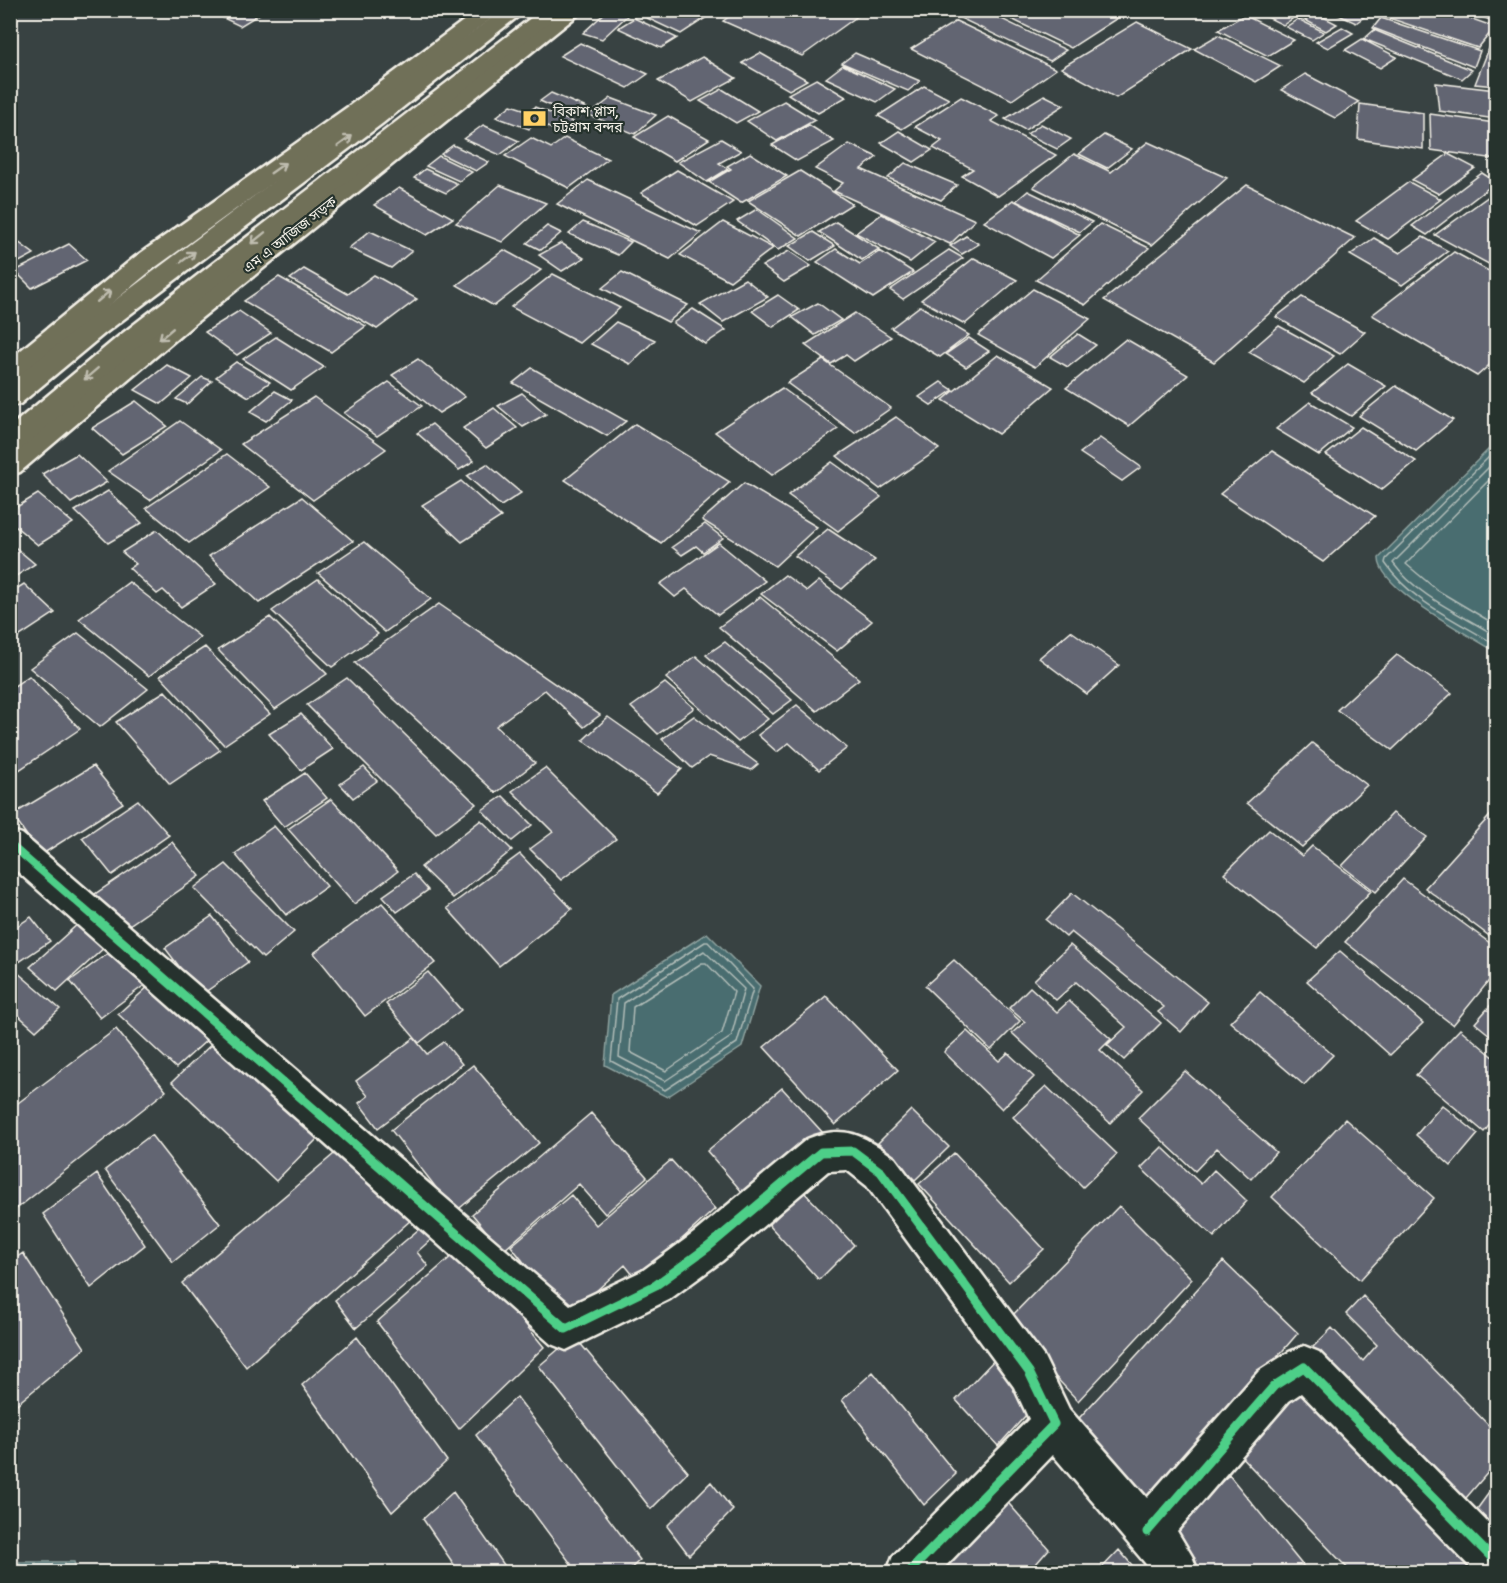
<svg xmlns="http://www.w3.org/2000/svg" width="1507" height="1583" viewBox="0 0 1507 1583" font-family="Sriracha,'Noto Sans Bengali',sans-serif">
	<rect width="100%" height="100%" fill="#384242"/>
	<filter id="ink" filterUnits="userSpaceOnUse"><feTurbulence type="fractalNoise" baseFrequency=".0167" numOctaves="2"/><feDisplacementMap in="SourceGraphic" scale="12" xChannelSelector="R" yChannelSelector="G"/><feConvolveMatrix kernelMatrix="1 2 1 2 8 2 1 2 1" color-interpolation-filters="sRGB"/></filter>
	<g filter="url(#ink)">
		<path fill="#4a6d6f" stroke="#8ea29f" stroke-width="1.5" d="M1496,442V652C1470,635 1378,589 1379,558Z
			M707,933L760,986L742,1047L667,1097L605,1065L611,995Z
			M11,1562H74L77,1572H11Z"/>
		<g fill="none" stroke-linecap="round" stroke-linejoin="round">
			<path stroke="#b0bcb8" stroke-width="1.5" d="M1496,450L1386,559L1385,563C1411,602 1458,621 1496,645
				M1496,460L1393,563C1418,597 1461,614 1496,636
				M1496,473L1406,564L1437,590L1496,625
				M705,942H708L753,989L737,1043L665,1090L611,1061L617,999Z
				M704,951L744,989L731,1037L665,1081L619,1057L624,1003Z
				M702,963H706L734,992L722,1033L666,1071L630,1052L633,1007Z
				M10,1567L68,1568L71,1572"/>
		</g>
		<path fill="#626572" stroke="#f4f1e8" stroke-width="1.5" d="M207,10H266L240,26Z
			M608,10L628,15L602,39L583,33Z
			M630,10H700L710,15L681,34Z
			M738,10H855L862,13L802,56L723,21Z
			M968,10H983L1066,50L1050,61L958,17Z
			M993,10H1113L1122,15L1071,48Z
			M1263,10H1274L1292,19L1283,25L1259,13Z
			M1310,10L1337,24L1326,31L1299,17Z
			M1360,10L1368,14L1356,23L1330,11Z
			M1384,10H1447L1495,27L1478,48L1380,15Z
			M1461,10H1496V18L1494,21Z
			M1244,15L1294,40L1268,56L1218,30Z
			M634,18L677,38L661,48L618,28Z
			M1381,18L1480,51L1474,67L1373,28Z
			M1298,19L1324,32L1312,40L1286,27Z
			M956,21L1056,69L1012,100L911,49Z
			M1137,22L1192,49L1116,98L1061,68Z
			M1342,27L1353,33L1328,48L1316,42Z
			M1374,30L1472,70L1462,79L1364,39Z
			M1218,35L1281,66L1256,82L1194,49Z
			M1362,39L1397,57L1380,68L1345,50Z
			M1492,41L1496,42V86L1475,84Z
			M580,43L648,74L628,88L560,56Z
			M760,53L807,80L789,90L742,63Z
			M855,53L920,81L908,91L842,63Z
			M702,57L736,78L692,102L658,81Z
			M843,65L895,89L877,102L826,78Z
			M1305,74L1359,102L1335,118L1281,90Z
			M816,79L846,97L818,113L788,94Z
			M1436,83L1496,90V119L1439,111Z
			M924,86L949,99L902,129L878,116Z
			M722,89L758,111L736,123L700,101Z
			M551,93L589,109L578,118L540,101Z
			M1044,95L1064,105L1025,130L1005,119Z
			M961,97L999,116L991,121L1056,155L998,196L962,176L973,169L933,148L942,141L915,127Z
			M611,98L656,115L635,134L589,115Z
			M784,101L815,120L777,141L747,121Z
			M1360,104L1423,113V149L1358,139Z
			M511,105L529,111L535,107L573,122L560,132L537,123L529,129L496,117Z
			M1430,114L1495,123L1496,159L1431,150Z
			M668,116L709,139L675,161L634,137Z
			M1041,124L1071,139L1057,149L1027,134Z
			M483,125L519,141L500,155L464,139Z
			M809,125L834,141L797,161L772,145Z
			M899,131L932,150L914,162L881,143Z
			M1104,135L1132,149L1107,168L1079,154Z
			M531,138L551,148L565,138L608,159L569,188L505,156Z
			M721,139L741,151L719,163L728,169L707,182L678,162Z
			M1148,142L1227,178L1152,245L1033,187L1074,154L1111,172Z
			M849,144L877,157L861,169L975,220L950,244L834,191L843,183L815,169Z
			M453,145L489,162L476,171L441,154Z
			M750,153L787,176L741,203L709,182L731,169L727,166Z
			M1448,154L1475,168L1439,194L1412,180Z
			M439,156L472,172L459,181L426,166Z
			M905,163L957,185L941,200L888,178Z
			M425,169L458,184L446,193L414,178Z
			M677,170L733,202L697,226L641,193Z
			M800,171L852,204L801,236L748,201Z
			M1482,173L1496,182L1427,235L1412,226Z
			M588,180L660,214L701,233L670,259L557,204Z
			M1409,182L1441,199L1388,239L1356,221Z
			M500,185L546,203L502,242L456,223Z
			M1247,185L1355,238L1214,362L1104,300Z
			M399,188L453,218L427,235L374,205Z
			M1028,191L1092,222L1080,232L1016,201Z
			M1496,191V268L1435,235Z
			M1013,200L1080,235L1051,258L984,222Z
			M757,209L798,238L778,250L737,221Z
			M882,214L935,242L910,262L856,233Z
			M583,222L631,242L618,255L569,234Z
			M723,222L773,248L730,281L680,255Z
			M836,222L879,249L862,260L819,232Z
			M1100,224L1149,248L1085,305L1036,280Z
			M547,226L561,233L541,250L527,243Z
			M370,231L412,251L391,268L349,248Z
			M813,232L835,246L810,261L789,246Z
			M10,236L34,254L10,267Z
			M966,236L979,244L962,254L950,246Z
			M1423,237L1448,251L1402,285L1350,255L1374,238L1400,253Z
			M561,243L584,258L562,271L539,255Z
			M69,244L87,260L32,288L15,271Z
			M836,249L860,264L880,251L913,272L873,298L817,262Z
			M504,250L541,270L494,306L457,285Z
			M949,250L963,258L903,299L890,290Z
			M789,251L811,266L784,282L762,266Z
			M1454,252L1496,275V359L1477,376L1372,315Z
			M974,258L1017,280L965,324L921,300Z
			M304,269L348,294L374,275L417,299L377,329L290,279Z
			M622,272L688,305L668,322L602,288Z
			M553,274L620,308L579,343L511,307Z
			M279,277L366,326L331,352L244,301Z
			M745,279L768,297L723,322L700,304Z
			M1033,289L1090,319L1035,367L978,335Z
			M778,295L799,310L773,327L752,311Z
			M1302,297L1365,332L1340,354L1276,317Z
			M818,303L841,320L815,335L792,317Z
			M920,306L969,335L940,357L891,328Z
			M693,309L726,330L705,344L673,323Z
			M239,311L271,333L237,355L205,332Z
			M855,313L891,337L854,361L846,355L831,364L805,345Z
			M616,322L655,340L630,364L591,344Z
			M1279,326L1334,356L1304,383L1249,352Z
			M1078,334L1096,345L1068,367L1050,357Z
			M276,337L324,367L291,390L243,359Z
			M969,338L989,351L966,367L946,354Z
			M1126,339L1188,375L1129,426L1066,388Z
			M998,355L1053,387L998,434L943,400Z
			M418,359L465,397L439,413L392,375Z
			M823,360L891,408L855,433L787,383Z
			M236,362L270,382L249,397L216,377Z
			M1348,364L1386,386L1351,416L1312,393Z
			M167,365L192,378L161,404L135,390Z
			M532,368L626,421L607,436L513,383Z
			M202,377L212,381L187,404L176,399Z
			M389,382L422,406L377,436L344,413Z
			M941,382L953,390L931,405L919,397Z
			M1396,386L1453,420L1416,451L1359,416Z
			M782,388L838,429L772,475L715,432Z
			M275,391L292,400L266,421L250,412Z
			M522,393L546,414L523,427L498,406Z
			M314,397L386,449L313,500L241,444Z
			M136,401L167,426L122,454L92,428Z
			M1310,402L1352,427L1319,455L1276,429Z
			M494,408L517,428L486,448L463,428Z
			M896,417L939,449L880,489L837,456Z
			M180,421L221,450L150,500L108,471Z
			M432,424L474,461L459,470L417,433Z
			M635,424L730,482L661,543L565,480Z
			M1361,427L1416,461L1381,490L1326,455Z
			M1100,438L1141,467L1122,481L1080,453Z
			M1272,451L1375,516L1323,562L1220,494Z
			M77,454L107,482L71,503L42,474Z
			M227,454L270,487L189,543L146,508Z
			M832,462L881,497L838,531L788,495Z
			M487,464L521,493L501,506L467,476Z
			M461,481L501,517L462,542L422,505Z
			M744,483L817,527L775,566L702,520Z
			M108,491L142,523L108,543L75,511Z
			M38,494L73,523L38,545L10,522V511Z
			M302,497L353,541L259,603L209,556Z
			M705,524L723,538L703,552L696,546L682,555L672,547Z
			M828,529L875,560L842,589L795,556Z
			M157,530L216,584L181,607L163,590L157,594L129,568L136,564L122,552Z
			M364,542L431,599L385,632L318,573Z
			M10,543L35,564L10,580Z
			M719,543L765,581L718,615L686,589L675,597L660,584Z
			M785,575L807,591L819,581L872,621L837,651L761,594Z
			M318,579L378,634L332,667L272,611Z
			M129,582L200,637L149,676L79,619Z
			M24,584L55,613L11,642L10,593Z
			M760,597L859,679L817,711L719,627Z
			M439,604L600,715L584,727L545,690L496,726L535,763L496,793L355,663Z
			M270,617L327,674L275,709L218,650Z
			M1071,631L1119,665L1087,694L1039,658Z
			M78,633L148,689L100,727L30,668Z
			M725,642L792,700L773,714L706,655Z
			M205,647L270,714L224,745L160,676Z
			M1397,655L1452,693L1392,750L1337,710Z
			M696,656L768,719L738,742L666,678Z
			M29,676L80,729L10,776V689Z
			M347,678L476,804L436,834L307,705Z
			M665,683L694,708L658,734L631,707Z
			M165,691L220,750L170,784L116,722Z
			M797,705L847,748L819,770L789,743L777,752L758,735Z
			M301,714L333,749L301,770L269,734Z
			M694,716L758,764L751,770L709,756L692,768L662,739Z
			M608,717L682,769L657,793L583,740Z
			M1312,743L1367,785L1302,847L1247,803Z
			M93,766L123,803L41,855L12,815Z
			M364,767L377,781L353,798L340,784Z
			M545,768L616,839L561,880L530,849L553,832L512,791Z
			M305,773L327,798L284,827L262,801Z
			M503,796L532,825L512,841L482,810Z
			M331,799L398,871L354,904L288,829Z
			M138,800L169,835L112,875L82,838Z
			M1496,809V934L1492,938L1425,888Z
			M1393,813L1427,837L1376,892L1342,866Z
			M481,820L512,850L453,898L421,867Z
			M274,826L327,886L286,915L235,854Z
			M1269,830L1302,856L1312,846L1371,891L1317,948L1224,874Z
			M172,842L200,876L119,932L92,896Z
			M520,854L572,909L499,966L447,908Z
			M226,864L294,932L263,958L194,888Z
			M414,874L428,890L397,912L383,896Z
			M1403,879L1494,946L1496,943V981L1492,977L1453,1025L1345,942Z
			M1072,893L1208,1002L1181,1032L1158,1012L1164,1007L1071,932L1066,937L1046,920Z
			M382,903L435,963L365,1016L314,953Z
			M212,916L248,962L201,995L165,948Z
			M31,917L50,941L10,968V931Z
			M79,923L107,945L57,991L30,967Z
			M1070,945L1161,1023L1124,1060L1107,1045L1126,1027L1076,982L1056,1000L1034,980Z
			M115,948L146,984L100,1018L70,981Z
			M1340,951L1423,1023L1390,1055L1307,981Z
			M954,960L1020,1021L991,1050L925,986Z
			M17,972L60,1009L36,1031L10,1008V978Z
			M428,972L461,1010L419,1043L386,1004Z
			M150,985L208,1039L176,1068L118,1014Z
			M1030,987L1057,1012L1069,1001L1111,1039L1100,1050L1143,1090L1110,1123L1012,1033L1025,1022L1009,1008Z
			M1260,992L1333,1055L1304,1085L1230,1022Z
			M826,996L898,1070L835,1125L764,1047Z
			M1496,999V1040L1475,1023Z
			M116,1029L166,1091L10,1214V1109Z
			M1460,1029L1496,1059V1117L1484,1132L1416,1075Z
			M967,1031L999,1061L1008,1053L1034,1077L1002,1109L944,1052Z
			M218,1038L322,1134L276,1181L172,1082Z
			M414,1038L427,1054L444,1042L462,1064L378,1128L359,1103L368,1096L356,1081Z
			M473,1065L539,1143L455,1212L391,1130Z
			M1185,1071L1276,1152L1251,1179L1217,1148L1195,1171L1138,1118Z
			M1046,1086L1117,1154L1083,1187L1013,1117Z
			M782,1088L824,1134L748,1199L707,1151Z
			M1442,1105L1478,1134L1451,1166L1416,1135Z
			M911,1110L949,1147L915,1180L878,1143Z
			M591,1113L647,1177L605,1214L579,1184L503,1251L472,1214Z
			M1345,1119L1434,1198L1360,1280L1272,1197Z
			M151,1135L220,1224L173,1262L105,1170Z
			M347,1143L412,1219L246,1367L182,1283Z
			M1162,1147L1201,1184L1214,1170L1247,1201L1214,1237L1141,1168Z
			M954,1153L1044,1249L1009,1282L919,1184Z
			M671,1160L715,1209L637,1280L625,1265L567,1317L511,1246L571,1195L596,1225Z
			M97,1174L145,1245L91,1288L43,1214Z
			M803,1191L854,1245L819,1280L769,1225Z
			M1119,1206L1192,1279L1078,1401L1005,1323Z
			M425,1224L435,1236L417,1252L428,1266L356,1328L335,1300Z
			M462,1247L544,1347L459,1429L377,1322Z
			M23,1253L85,1348L17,1404L10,1394V1262Z
			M1223,1261L1298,1333L1146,1508L1070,1428Z
			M1363,1296L1496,1433V1463L1454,1512L1306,1354L1332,1328L1363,1361L1377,1345L1346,1314Z
			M574,1336L688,1472L651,1509L539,1366Z
			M357,1337L447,1461L392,1512L302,1385Z
			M996,1358L1037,1403L998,1446L956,1400Z
			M873,1372L956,1474L924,1505L842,1400Z
			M1307,1381L1496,1570V1572H1351L1234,1449Z
			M517,1397L640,1560L627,1572H577L476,1435Z
			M1229,1475L1308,1572H1202L1169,1530Z
			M711,1482L733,1510L689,1555L667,1526Z
			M1496,1483V1533L1475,1512Z
			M453,1492L509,1572H459L423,1519Z
			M1002,1496L1049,1549L1029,1572H935L934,1571Z
			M1119,1550L1138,1572H1098Z"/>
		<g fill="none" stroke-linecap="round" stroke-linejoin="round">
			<defs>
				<path id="street" d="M10,830L22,834L570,1305L642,1271L694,1233L807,1139C845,1123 864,1136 895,1158L1044,1357L1069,1409L1147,1498L1259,1371L1289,1352L1304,1346L1319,1352L1496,1531V1572H1475L1301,1393L1289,1401L1177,1531L1192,1556L1198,1572H1151L1145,1563L1053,1455L940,1572H887L893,1556L1029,1419L1014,1387L867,1186L847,1170L828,1171L722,1261L670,1299L566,1350L551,1344L10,865Z"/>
				<path id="primary" d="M478,10H502L365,116L153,269L19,380L10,383V359L135,257L349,106Z
					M560,10H584L194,324L20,472L10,475V449L176,312Z"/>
				<path id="highway" d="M502,10H526L383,123L104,334L20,404L10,406V382L86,322Z
					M541,10H565L137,348L20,450L10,453V427L119,336Z"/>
			</defs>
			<use href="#street" stroke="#f4f1e8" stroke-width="5"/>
			<use href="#primary" stroke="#f4f1e8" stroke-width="5"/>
			<use href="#highway" stroke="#f4f1e8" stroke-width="5"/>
			<use href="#street" fill="#26332d" fill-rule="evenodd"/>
			<use href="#primary" fill="#706f59" fill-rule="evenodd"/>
			<use href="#highway" fill="#706f59" fill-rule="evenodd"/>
			<defs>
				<path id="cycleway-far1" d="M10,844L96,919"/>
				<path id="cycleway" d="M94,917L566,1329L656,1285L708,1247L821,1152L853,1151L881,1172L1029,1372L1054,1424L909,1572
					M1147,1532L1274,1386L1304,1367L1496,1562"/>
			</defs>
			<use href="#cycleway-far1" stroke="#26332d" stroke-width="10"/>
			<use href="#cycleway" stroke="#26332d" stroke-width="13"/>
			<use href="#cycleway-far1" stroke="#4dcf88" stroke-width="7"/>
			<use href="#cycleway" stroke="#4dcf88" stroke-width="9"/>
		</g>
		<defs><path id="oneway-shaft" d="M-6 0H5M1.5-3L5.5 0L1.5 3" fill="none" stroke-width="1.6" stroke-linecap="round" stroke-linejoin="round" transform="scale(1.5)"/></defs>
		<g stroke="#bfbdaf">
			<use href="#oneway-shaft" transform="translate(345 141) rotate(-36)"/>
			<use href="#oneway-shaft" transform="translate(278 168) rotate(-35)"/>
			<use href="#oneway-shaft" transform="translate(258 238) rotate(141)"/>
			<use href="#oneway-shaft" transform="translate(188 257) rotate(-37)"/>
			<use href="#oneway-shaft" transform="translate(104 296) rotate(-40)"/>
			<use href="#oneway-shaft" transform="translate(166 334) rotate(140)"/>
			<use href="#oneway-shaft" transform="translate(91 374) rotate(139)"/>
		</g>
	</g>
	<defs>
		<symbol id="bank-bare" viewBox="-9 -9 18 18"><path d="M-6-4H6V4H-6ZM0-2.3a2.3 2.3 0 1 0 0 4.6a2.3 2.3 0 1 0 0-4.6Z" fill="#ffd166" stroke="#26332d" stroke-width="2.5" paint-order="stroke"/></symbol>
	</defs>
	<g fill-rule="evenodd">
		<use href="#bank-bare" x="518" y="102" width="33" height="33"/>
	</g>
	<g text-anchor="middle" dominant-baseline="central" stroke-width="4.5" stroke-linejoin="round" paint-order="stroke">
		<g font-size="14" fill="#f4f1e8" stroke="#26332d" text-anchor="start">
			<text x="553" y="111">বিকাশ প্লাস,<tspan x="553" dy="16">চট্টগ্রাম বন্দর</tspan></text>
		</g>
		<g font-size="14" fill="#f4f1e8" stroke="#26332d">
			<text transform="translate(290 235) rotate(-38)">এম এ আজিজ সড়ক</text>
		</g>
	</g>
	<rect width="1507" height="1583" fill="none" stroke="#26332d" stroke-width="36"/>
	<rect x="18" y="18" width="1471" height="1547" fill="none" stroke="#f4f1e8" stroke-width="2" filter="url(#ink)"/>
</svg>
